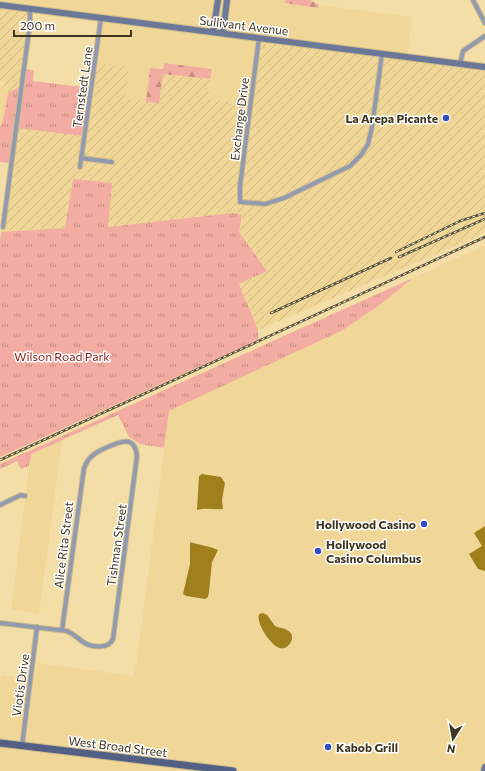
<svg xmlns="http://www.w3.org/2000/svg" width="485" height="771" viewBox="0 0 485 771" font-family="Commissioner,sans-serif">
	<defs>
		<pattern id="industrial-furrows" width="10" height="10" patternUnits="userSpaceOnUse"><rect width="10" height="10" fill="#f0d798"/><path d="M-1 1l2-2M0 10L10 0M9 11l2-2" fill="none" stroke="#cfb983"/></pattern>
		<pattern id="grass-tufts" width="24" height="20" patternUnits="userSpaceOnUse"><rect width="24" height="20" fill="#f3aca1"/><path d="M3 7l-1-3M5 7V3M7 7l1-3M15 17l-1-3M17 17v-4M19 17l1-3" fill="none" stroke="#c68d83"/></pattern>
		<pattern id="forest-firs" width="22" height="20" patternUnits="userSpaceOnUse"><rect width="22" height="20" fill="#f3aca1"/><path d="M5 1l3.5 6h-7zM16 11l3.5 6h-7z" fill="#c68d83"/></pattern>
	</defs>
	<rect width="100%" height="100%" fill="#f4dea7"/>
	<path fill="#f0d798" d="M0,0H286V3L318,8L319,5L412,17L407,58L249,105L208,99L212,69L164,63L163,69L150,68L146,102L125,99L93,63L98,22L0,9Z
		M4,85L8,93L3,120L0,127V87Z
		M485,245V771H0V687L1,675L34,680L37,663L134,676L138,654L169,411L343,330L381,304L413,278Z
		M62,440L39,614L11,609L31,454Z"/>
	<path fill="url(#industrial-furrows)" d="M0,9L32,13L22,88L19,87L8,93L3,82L0,81Z
		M258,39L485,68V233L258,330L239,284L267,271L239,232L242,215L233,213L108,228L73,179L65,228L1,232L13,127L83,136L93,63L129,67L125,99L159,103L163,74L210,79L208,99L249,105Z"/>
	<path fill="url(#grass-tufts)" d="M25,69L34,70L33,81L90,88L83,136L17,128Z
		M19,87L9,163L0,162V127L3,120L8,93Z
		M73,179L112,183L108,227L233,213L242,215L239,232L267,271L239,284L258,330V340L0,457V241L1,232L65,228Z
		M413,278L381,304L343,330L169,411L164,448L140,444L129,437L118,415L31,454L29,466L21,469L17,461L0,469V464Z"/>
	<path fill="url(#forest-firs)" d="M286,0H310L319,5L318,8L285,3Z
		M164,63L212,69L210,79L163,74L159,103L146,102L150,68L163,69Z"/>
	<path fill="#a0801d" d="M202,474L221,477L225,483L222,500L223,509C214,510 206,507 197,510L199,476Z
		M485,526V571L478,569L469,554L482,546L474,533Z
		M190,542C199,545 210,546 218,550L212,562L209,592L208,597L205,599L186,596L183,594L190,564Z
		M263,613L267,615L275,626C279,628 286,628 290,632C296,638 288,651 279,648C270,644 256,624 259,614Z"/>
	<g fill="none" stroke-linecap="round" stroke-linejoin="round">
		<defs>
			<path id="street" d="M473,0L485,23
				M259,38L240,186V202L265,204L284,198L350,166L361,155L368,144L372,127L382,54
				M460,64L463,51L485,36
				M81,158L112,162
				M80,167L101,18
				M3,227L30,23V9
				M0,505L21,495L25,496
				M0,623L67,631C74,634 77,638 83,642C92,648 109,649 113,639L137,456C135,437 124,440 110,446C98,451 89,455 84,468L62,630
				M22,746L37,627"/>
			<path id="secondary" d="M0,5L485,67
				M213,32L218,0
				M223,33L227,0
				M484,771L485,767"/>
			<path id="primary" d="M0,743L233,771"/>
		</defs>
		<use href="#street" stroke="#cfbc8c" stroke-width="6"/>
		<use href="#secondary" stroke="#cfbc8c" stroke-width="8"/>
		<use href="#primary" stroke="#cfbc8c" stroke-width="9"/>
		<use href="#street" stroke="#929ab0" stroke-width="4"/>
		<use href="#secondary" stroke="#6c7898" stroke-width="6"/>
		<use href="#primary" stroke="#526086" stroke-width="7"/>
		<defs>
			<path id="rail" d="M396,252L460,221L485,213
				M399,257L485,219
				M271,313L391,258
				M0,460L485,237"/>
		</defs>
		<use href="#rail" stroke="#5c5236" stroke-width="2.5"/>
		<use href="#rail" stroke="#fff" stroke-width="1" stroke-dasharray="3" stroke-linecap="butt"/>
	</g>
	<g fill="#354ebf" stroke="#fff" stroke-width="1.5">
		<circle cx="446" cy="118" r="4"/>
		<circle cx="424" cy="524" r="4"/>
		<circle cx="318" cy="551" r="4"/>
		<circle cx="328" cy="747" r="4"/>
	</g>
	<g text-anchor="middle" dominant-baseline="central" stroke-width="3" stroke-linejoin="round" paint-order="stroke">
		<g font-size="12" fill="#3d351f" stroke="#fff">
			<text transform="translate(244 25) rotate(7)">Sullivant Avenue</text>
			<text transform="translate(82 87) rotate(-82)">Ternstedt Lane</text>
			<text transform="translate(239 119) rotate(-83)">Exchange Drive</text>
			<text transform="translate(63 545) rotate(-83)">Alice Rita Street</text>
			<text transform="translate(116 545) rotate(-82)">Tishman Street</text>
			<text transform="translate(20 685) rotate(-82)">Viotis Drive</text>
			<text transform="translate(118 746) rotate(7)">West Broad Street</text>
		</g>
		<g font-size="12" font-weight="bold" fill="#3d351f" stroke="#fff" text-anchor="end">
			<text x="438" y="118">La Arepa Picante</text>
			<text x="416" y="524">Hollywood Casino</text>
			<text x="326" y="544" text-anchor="start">Hollywood<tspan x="326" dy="14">Casino Columbus</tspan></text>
			<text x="336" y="747" text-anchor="start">Kabob Grill</text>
		</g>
		<g font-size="12" fill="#851d16" stroke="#fff">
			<text x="62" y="356">Wilson Road Park</text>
		</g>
	</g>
	<g transform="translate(453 739) rotate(191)" stroke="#ffffff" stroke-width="3" paint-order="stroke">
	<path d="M0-3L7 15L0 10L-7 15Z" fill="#3d351f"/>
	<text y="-6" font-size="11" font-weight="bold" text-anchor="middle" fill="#3d351f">N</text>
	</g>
	<path d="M14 30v6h117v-6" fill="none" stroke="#3d351f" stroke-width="2"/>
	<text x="20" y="30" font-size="12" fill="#3d351f" stroke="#ffffff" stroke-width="3" paint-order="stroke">200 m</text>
</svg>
